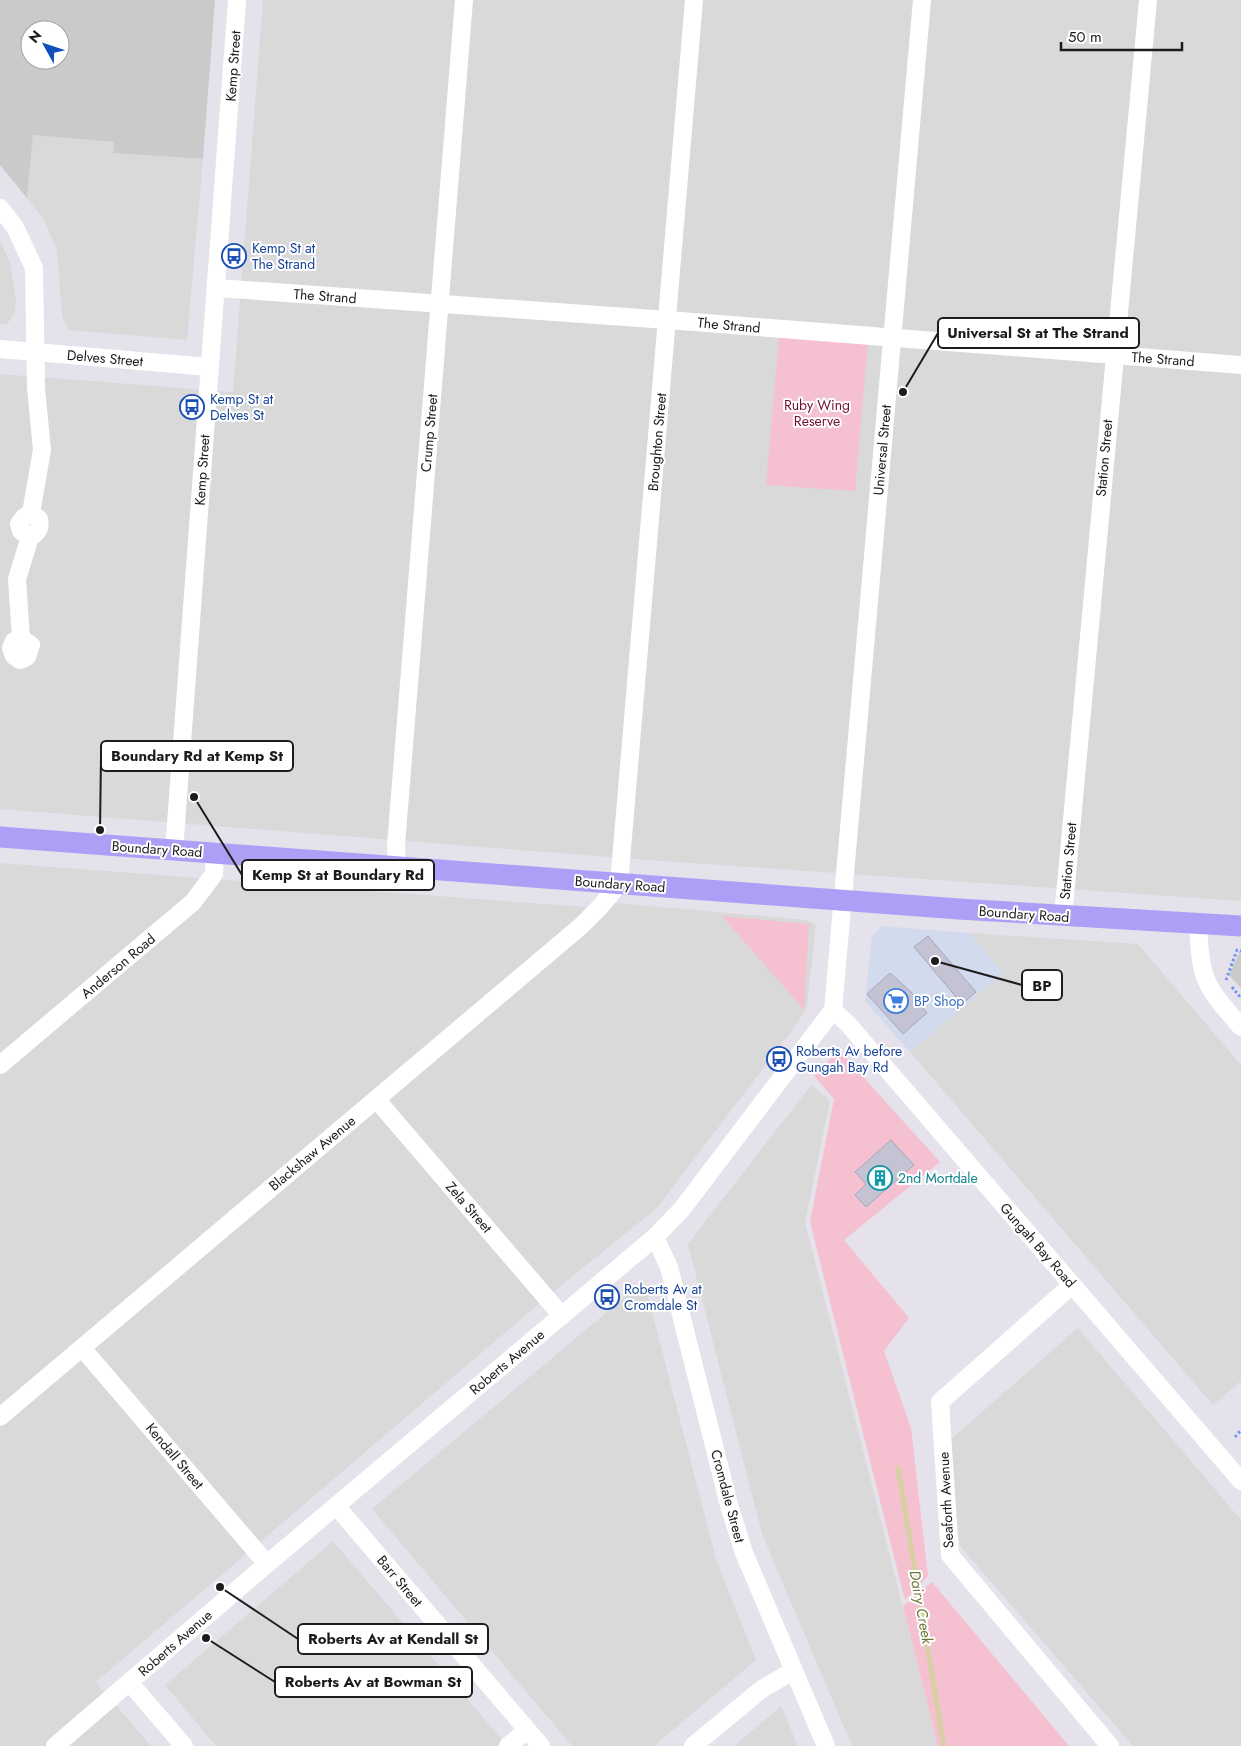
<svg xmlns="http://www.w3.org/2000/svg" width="1241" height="1746" viewBox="0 0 1241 1746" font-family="Jost,sans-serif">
	<rect width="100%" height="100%" fill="#e5e2ec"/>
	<path fill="#d9d9da" d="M263,0H1241V901L647,860L0,809V374L233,392Z
		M33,135L114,142L113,153L203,159L187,340L69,330L62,317L57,251L45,222L27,198Z
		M0,241L10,262L16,300L15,313L7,324H0Z
		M0,863L598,908L605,902L807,920L816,925L807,1007L796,1025L657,1208L547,1297L96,1682L151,1746H0Z
		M969,933L1138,944L1241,1065V1381L1213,1405L910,1052L1002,973Z
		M811,1085L830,1101L805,1222L938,1746H852L762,1534L688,1244Z
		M644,1281L716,1559L756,1660L654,1746H572L372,1509Z
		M1078,1328L1241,1520V1746H1133L960,1546L942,1447Z
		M333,1541L504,1742L499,1746H216L165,1685Z
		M781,1706L798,1746H734Z"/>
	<path fill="#d1dbed" d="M882,926L969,933L1003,973L910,1052L865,1001L872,936Z"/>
	<path fill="#cacaca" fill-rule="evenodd" d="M0,0H215L203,159L113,153L114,142L33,135L27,198L0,165ZM30,30H60V60H30Z
		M1240,951L1241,952V988L1229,975Z"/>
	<path fill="#f5c0d0" d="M779,337L868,342L855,491L766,485Z
		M722,916L809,924L804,1010Z
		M839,1050L940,1162L844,1240L909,1318L884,1351L911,1428L928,1576L905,1600L810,1222L834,1099L814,1076Z
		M932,1582L1069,1746H938L903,1606Z"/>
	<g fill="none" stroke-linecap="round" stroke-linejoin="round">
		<path stroke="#d8d0a4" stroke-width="5" d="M898,1468L944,1746"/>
	</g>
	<path fill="#c3c3d3" stroke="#a7a5bd" d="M928,936L976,992L962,1004L914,947Z
		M890,973L911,992L927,1013L903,1034L867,994Z
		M891,1140L914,1165L866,1207L855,1195L866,1184L855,1172Z"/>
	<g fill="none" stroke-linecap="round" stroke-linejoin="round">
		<path stroke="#6f94f0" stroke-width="3" stroke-dasharray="2.5 2.5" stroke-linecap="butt" d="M1226,980L1237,950L1241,951
			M1232,987L1241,998
			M1235,1437L1241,1430"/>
		<path stroke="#fff" stroke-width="18" d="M0,208L15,227L34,268L36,388L42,450L31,513L39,519C41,528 38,533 30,537L17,579L21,638L31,645L27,657L20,660L14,656L11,648L14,641L21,638
			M217,288L668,320L1241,365
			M0,349L209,367
			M30,537L21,531L19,524L24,517L31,513
			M174,851L237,0
			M397,867L396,845L464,0
			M1063,917L1148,0
			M1198,924C1201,982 1204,984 1241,1027
			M833,1010L848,1024L1241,1481
			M0,1065L193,902L214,874L215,854
			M376,1099L562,1316
			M655,1237L669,1267L729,1505L744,1553L826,1746
			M1072,1285L940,1402L950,1555L1110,1746
			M83,1349L267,1564
			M0,1417L581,926L600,907L619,884L694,0
			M337,1507L541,1746
			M130,1683L184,1746
			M55,1746L267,1564L655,1237L682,1209L833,1010L922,0
			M508,1746L527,1730
			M693,1746L762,1689L793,1671"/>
		<path stroke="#ae9ef5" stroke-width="21" d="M0,837L959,909L1241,926"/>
	</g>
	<defs>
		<symbol id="bus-ring" viewBox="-11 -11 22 22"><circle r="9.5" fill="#fff" stroke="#1a4fb4" stroke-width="1.5"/><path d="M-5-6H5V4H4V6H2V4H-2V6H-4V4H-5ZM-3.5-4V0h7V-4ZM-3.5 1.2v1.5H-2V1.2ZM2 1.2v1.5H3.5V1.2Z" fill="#1a4fb4"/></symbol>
		<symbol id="supermarket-ring" viewBox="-11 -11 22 22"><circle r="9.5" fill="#fff" stroke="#3f7fe0" stroke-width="1.5"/><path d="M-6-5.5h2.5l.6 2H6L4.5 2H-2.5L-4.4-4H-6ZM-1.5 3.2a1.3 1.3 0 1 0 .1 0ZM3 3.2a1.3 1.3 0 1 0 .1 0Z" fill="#3f7fe0"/></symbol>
		<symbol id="building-ring" viewBox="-11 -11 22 22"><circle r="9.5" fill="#fff" stroke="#0f9aa8" stroke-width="1.5"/><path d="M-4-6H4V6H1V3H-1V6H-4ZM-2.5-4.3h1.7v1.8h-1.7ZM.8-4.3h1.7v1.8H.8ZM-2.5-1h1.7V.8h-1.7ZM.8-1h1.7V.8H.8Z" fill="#0f9aa8"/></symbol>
	</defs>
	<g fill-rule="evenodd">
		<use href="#bus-ring" x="220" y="242" width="28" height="28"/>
		<use href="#bus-ring" x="178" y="393" width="28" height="28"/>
		<use href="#supermarket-ring" x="882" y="987" width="28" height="28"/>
		<use href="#bus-ring" x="765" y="1045" width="28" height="28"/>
		<use href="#building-ring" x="866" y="1164" width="28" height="28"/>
		<use href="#bus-ring" x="593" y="1283" width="28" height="28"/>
	</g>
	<g text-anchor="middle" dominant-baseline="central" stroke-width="4" stroke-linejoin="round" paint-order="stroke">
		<g font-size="14" fill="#1c1c1c" stroke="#fff">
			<text transform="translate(233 66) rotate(-86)">Kemp Street</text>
			<text transform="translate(325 296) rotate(4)">The Strand</text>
			<text transform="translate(729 325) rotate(5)">The Strand</text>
			<text transform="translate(105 358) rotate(5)">Delves Street</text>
			<text transform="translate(1163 359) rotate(4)">The Strand</text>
			<text transform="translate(429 433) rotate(-85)">Crump Street</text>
			<text transform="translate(657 442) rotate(-85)">Broughton Street</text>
			<text transform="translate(882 450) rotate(-85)">Universal Street</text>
			<text transform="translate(1104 458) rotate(-85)">Station Street</text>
			<text transform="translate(202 470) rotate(-86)">Kemp Street</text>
			<text transform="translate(157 849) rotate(4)">Boundary Road</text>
			<text transform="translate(1068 861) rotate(-85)">Station Street</text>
			<text transform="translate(620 884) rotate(4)">Boundary Road</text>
			<text transform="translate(1024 914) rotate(4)">Boundary Road</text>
			<text transform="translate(118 966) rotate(-40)">Anderson Road</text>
			<text transform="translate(312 1153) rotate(-40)">Blackshaw Avenue</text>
			<text transform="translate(469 1207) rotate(49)">Zela Street</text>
			<text transform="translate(1038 1245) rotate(49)">Gungah Bay Road</text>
			<text transform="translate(507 1362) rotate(-40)">Roberts Avenue</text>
			<text transform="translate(175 1456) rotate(50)">Kendall Street</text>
			<text transform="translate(728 1496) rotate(75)">Cromdale Street</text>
			<text transform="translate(946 1500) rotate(-93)">Seaforth Avenue</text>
			<text transform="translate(400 1581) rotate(50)">Barr Street</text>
			<text transform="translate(175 1643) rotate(-41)">Roberts Avenue</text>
		</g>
		<g font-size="14" fill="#164399" stroke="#fff" text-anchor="start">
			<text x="252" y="248">Kemp St at<tspan x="252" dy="16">The Strand</tspan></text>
			<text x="210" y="399">Kemp St at<tspan x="210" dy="16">Delves St</tspan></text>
			<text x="796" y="1051">Roberts Av before<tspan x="796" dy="16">Gungah Bay Rd</tspan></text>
			<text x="624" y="1289">Roberts Av at<tspan x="624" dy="16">Cromdale St</tspan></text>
		</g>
		<g font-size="14" fill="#71122f" stroke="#fff">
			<text x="817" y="405">Ruby Wing<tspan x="817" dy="16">Reserve</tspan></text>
		</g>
		<g font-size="14" fill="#366cbe" stroke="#fff" text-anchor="start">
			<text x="914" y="1001">BP Shop</text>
		</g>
		<g font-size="14" fill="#0d838f" stroke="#fff" text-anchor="start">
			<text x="898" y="1178">2nd Mortdale</text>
		</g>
		<g font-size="15" font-style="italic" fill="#71783c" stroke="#fff">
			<text transform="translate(921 1607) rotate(80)">Dairy Creek</text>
		</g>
	</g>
	<path fill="none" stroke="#1c1c1c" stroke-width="2" d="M903 392L938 333M100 830L101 756M194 797L242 875M935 961L1022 985M220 1587L298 1639M206 1638L275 1682"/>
	<g fill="#1c1c1c" stroke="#fff" stroke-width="2">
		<circle cx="903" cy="392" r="5"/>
		<circle cx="100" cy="830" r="5"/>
		<circle cx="194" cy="797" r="5"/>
		<circle cx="935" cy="961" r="5"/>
		<circle cx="220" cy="1587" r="5"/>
		<circle cx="206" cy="1638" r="5"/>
	</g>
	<g fill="#fff" stroke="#1c1c1c" stroke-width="2">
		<rect x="938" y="318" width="201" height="30" rx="5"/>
		<rect x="101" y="741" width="192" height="30" rx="5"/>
		<rect x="242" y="860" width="192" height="30" rx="5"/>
		<rect x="1022" y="970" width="40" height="30" rx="5"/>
		<rect x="298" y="1624" width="190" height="30" rx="5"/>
		<rect x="275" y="1667" width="197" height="30" rx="5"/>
	</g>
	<g font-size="15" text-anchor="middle" font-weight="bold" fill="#1c1c1c">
		<text x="1038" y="338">Universal St at The Strand</text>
		<text x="197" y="761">Boundary Rd at Kemp St</text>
		<text x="338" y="880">Kemp St at Boundary Rd</text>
		<text x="1042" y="991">BP</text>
		<text x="393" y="1644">Roberts Av at Kendall St</text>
		<text x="373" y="1687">Roberts Av at Bowman St</text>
	</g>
	<g transform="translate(45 45) rotate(310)"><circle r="24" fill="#ffffff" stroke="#a4a4a4"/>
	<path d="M0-4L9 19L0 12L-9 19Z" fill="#0d50ba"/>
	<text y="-8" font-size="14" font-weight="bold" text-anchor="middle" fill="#1c1c1c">N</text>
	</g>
	<path d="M1061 42v8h121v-8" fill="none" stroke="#1c1c1c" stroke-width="2.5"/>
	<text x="1068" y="42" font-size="15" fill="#1c1c1c" stroke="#ffffff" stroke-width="4" paint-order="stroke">50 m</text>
</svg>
